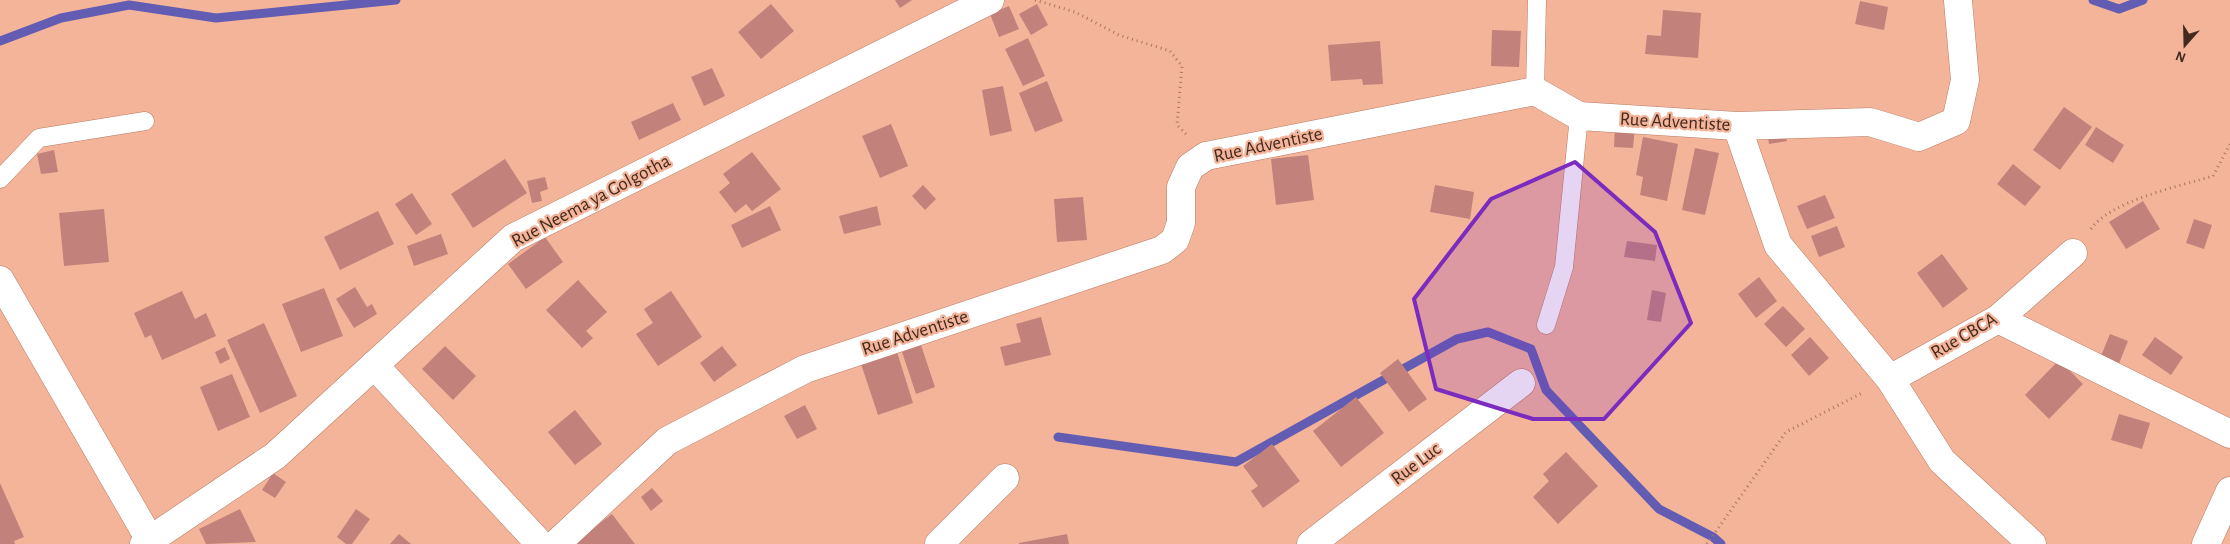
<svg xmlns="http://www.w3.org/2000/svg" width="2230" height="544" viewBox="0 0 2230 544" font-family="'Alegreya Sans',sans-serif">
	<rect width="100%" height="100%" fill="#f4b49a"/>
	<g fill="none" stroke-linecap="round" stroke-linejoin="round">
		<path stroke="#625db3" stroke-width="9" d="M2093,0L2119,9L2143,0
			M0,41L61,18L129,5L216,18L396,0
			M1058,437L1236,462L1457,339L1488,332L1531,349L1546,390L1659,509L1713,537L1721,544"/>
	</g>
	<path fill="#c3817c" d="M895,0H912L900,8Z
		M1860,1L1888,7L1884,30L1855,24Z
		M771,4L794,31L761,59L738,32Z
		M1037,4L1048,25L1031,35L1019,14Z
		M1009,6L1019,29L999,37L990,14Z
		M1663,10L1701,13L1698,58L1645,54L1647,35L1661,36Z
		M1492,30L1521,31L1519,67L1491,66Z
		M1028,38L1045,76L1023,86L1005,49Z
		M1380,41L1383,84L1363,85L1362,79L1331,81L1328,45Z
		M712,68L725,96L704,106L691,77Z
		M1047,81L1063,121L1035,132L1019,93Z
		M1003,86L1012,131L990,136L982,90Z
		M673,103L681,120L639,140L631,122Z
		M2064,107L2092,127L2060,170L2033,150Z
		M1783,116L1787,141L1769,144L1765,119Z
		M891,124L908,166L880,178L862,136Z
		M1615,126L1635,127L1633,148L1614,147Z
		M2096,127L2124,145L2113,163L2085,145Z
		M1643,137L1678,144L1667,201L1640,195L1643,177L1636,175Z
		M1695,148L1719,153L1705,215L1682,210Z
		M54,150L58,172L41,174L37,154Z
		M752,152L781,189L752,211L746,204L735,213L719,192L730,183L723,174Z
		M1308,155L1314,200L1276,205L1271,159Z
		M505,159L527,193L473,228L451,194Z
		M2013,164L2041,187L2025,206L1997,184Z
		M545,177L548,189L540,192L542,201L532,203L527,181Z
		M923,185L936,199L925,210L912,196Z
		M1435,185L1474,192L1470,219L1430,212Z
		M412,193L432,224L416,235L395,204Z
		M1825,195L1835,218L1807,229L1797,206Z
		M1083,197L1087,240L1057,242L1054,199Z
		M2143,201L2160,229L2126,249L2109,222Z
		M770,206L781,230L742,248L731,225Z
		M877,206L881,225L844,234L839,216Z
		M104,209L109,262L64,266L59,213Z
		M378,211L394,244L340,270L324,237Z
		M2194,219L2212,225L2204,249L2186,243Z
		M1837,226L1845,247L1819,257L1811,236Z
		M441,234L448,254L414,266L407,246Z
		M545,237L563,262L526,289L508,264Z
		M1627,241L1657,245L1655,261L1624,257Z
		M1942,254L1968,289L1943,308L1917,273Z
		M1759,277L1777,301L1756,318L1738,294Z
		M578,280L607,312L586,331L593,338L582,348L546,310Z
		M355,287L367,307L372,304L377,314L354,328L336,299Z
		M324,288L343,336L301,352L282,304Z
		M1652,290L1666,293L1661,322L1647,320Z
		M182,291L195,319L206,313L216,336L162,360L151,335L145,338L134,313Z
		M671,291L702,337L658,366L636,334L653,323L644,309Z
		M1783,306L1805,329L1786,347L1764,324Z
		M1041,317L1051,355L1005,366L1000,347L1021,342L1016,324Z
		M264,323L297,396L260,413L227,340Z
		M2110,334L2128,341L2116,371L2098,363Z
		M1810,337L1829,358L1809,376L1791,355Z
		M2155,337L2183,357L2171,375L2142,355Z
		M921,345L935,387L916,394L902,352Z
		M445,346L476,376L453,400L422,369Z
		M722,346L737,365L714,382L700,363Z
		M225,347L230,359L220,364L215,352Z
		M897,352L913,403L878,415L861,364Z
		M1398,359L1427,399L1409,412L1380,373Z
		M2059,360L2083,384L2049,419L2025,395Z
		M232,374L250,417L218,431L200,387Z
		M1356,397L1384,433L1341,467L1313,431Z
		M805,405L817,429L797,439L784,416Z
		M575,410L602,444L575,465L548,432Z
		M2119,414L2150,423L2142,449L2111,440Z
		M1272,444L1300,481L1263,508L1251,491L1258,486L1243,466Z
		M1566,452L1598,486L1558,524L1533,497L1549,481L1543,474Z
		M273,473L286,482L275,498L262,490Z
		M0,483L24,537L14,541L15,544H0Z
		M652,488L663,501L651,511L641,497Z
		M240,509L256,542L206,544L199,529Z
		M356,509L370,519L352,544H346L337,537Z
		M612,514L635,544H572Z
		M399,534L411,544H390Z
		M1067,534L1069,544H1019V543Z"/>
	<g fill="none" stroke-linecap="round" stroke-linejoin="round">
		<defs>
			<path id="lane" d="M1535,91L1537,0
				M0,179L39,138L145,121
				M1546,325L1564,267L1579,116"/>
			<path id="street" d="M1737,126L1778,245L1890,379L1942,461L2032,544
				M0,280L150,540
				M1998,319L2230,434
				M374,365L540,544
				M1890,379L1998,319L2073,253
				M144,544L275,456L513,238L990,0
				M556,544L667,441L805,369L1162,250L1175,240L1181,223V187L1190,167L1206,156L1535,91L1579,116L1737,126L1870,122L1919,137L1956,121L1965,80L1958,1
				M939,544L1005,478
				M1311,544L1521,383
				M2206,544L2230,491"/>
		</defs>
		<use href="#lane" stroke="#b87c63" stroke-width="19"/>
		<use href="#street" stroke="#b87c63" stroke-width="29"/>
		<path stroke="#a67764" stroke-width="3" stroke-dasharray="1 4" stroke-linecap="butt" d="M1035,0L1075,12L1119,35L1170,51L1182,66L1177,125L1186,134
			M2091,229C2110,201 2180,186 2213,176L2230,144
			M1707,544L1786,432L1864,392"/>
		<use href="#lane" stroke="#fff" stroke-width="18"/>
		<use href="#street" stroke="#fff" stroke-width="28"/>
	</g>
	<path fill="#7b2cbf" fill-opacity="0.2" stroke="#7b2cbf" stroke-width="4" stroke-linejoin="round" d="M1575,162L1655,232L1691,323L1604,419H1533L1436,389L1414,299L1491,199Z"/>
	<g text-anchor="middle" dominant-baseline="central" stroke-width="4.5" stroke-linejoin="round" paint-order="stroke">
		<g font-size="19" fill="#432a1f" stroke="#f4b49a">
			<text transform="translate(1675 122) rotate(3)">Rue Adventiste</text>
			<text transform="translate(1268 145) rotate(-12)">Rue Adventiste</text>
			<text transform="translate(591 201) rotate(-28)">Rue Neema ya Golgotha</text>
			<text transform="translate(915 333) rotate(-18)">Rue Adventiste</text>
			<text transform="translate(1964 336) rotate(-30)">Rue CBCA</text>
			<text transform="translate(1416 464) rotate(-37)">Rue Luc</text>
		</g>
	</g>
	<g transform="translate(2185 45) rotate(200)" stroke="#f4b49a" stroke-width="4" paint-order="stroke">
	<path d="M0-4L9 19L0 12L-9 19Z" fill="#432a1f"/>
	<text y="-8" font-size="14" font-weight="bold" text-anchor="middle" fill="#432a1f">N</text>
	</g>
</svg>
